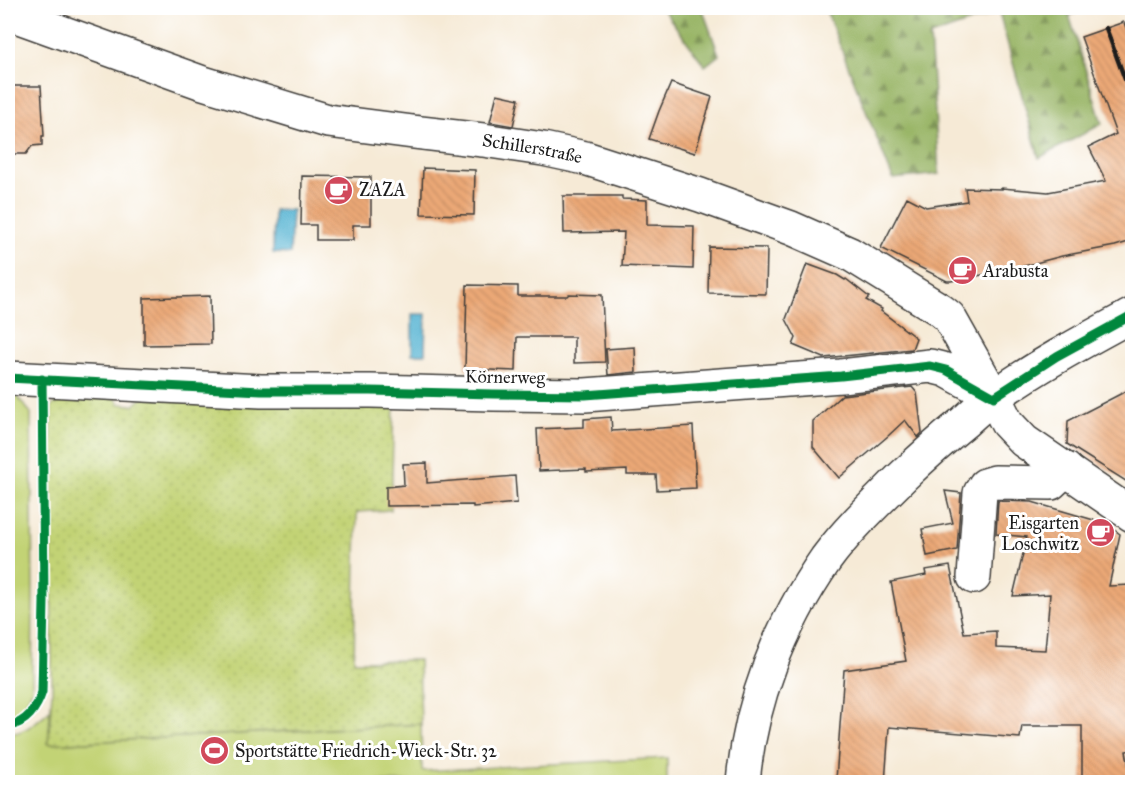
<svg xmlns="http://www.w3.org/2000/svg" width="1140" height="790" viewBox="0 0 1140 790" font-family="'IM FELL Great Primer',serif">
	<defs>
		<pattern id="forest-firs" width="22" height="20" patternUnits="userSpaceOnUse" patternTransform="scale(1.5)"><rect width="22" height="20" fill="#99b566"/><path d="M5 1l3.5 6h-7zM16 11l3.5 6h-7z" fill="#7c9253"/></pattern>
		<pattern id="garden-dots" width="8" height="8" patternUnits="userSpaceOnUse" patternTransform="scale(1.5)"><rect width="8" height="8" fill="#c2d375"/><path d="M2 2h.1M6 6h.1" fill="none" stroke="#a6b565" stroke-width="1.8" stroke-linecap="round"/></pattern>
		<pattern id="building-back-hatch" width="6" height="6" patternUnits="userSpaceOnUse" patternTransform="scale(1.5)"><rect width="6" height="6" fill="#eba876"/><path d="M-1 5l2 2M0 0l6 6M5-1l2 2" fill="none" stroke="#c99066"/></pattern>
	</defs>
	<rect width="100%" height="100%" fill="#fff"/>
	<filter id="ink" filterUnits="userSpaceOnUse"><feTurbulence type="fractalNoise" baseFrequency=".0167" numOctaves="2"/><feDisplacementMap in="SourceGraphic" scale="12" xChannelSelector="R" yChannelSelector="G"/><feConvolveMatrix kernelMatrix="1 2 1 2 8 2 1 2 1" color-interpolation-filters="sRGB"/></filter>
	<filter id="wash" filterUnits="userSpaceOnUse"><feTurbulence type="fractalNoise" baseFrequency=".008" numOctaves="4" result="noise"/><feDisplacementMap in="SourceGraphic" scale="24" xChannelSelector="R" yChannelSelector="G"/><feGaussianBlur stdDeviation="1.35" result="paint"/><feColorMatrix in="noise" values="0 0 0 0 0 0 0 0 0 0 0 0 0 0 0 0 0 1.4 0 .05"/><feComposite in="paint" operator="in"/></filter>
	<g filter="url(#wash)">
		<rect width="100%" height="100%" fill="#f6ead6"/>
		<path fill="#c2d375" stroke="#6f7848" stroke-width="1.5" d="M8,387H9L31,413L33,598L32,690L23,708L10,719H8Z
			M50,710L49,744L421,724L422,771L667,758V782H8V734C27,732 36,722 50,710Z"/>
		<path fill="url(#forest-firs)" stroke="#5a6841" stroke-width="1.5" d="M662,8H702L719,55L705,66Z
			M825,8H1089L1069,15L1102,124L1039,158L999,12L930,36L939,174L893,179Z"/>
		<path fill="url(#garden-dots)" stroke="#6f7848" stroke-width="1.5" d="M111,392L120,404L134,405L148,393L394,402L391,510L357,512L354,661L419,660L421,724L48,744L52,691L51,407L64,395Z"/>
		<path fill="#53b2d2" stroke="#386777" stroke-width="1.5" d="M274,210H292L290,254L273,253Z
			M412,314H426L425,354H412Z"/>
		<g id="blocks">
			<path fill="url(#building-back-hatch)" d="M1124,22L1132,46V241L1115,246L1062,256L1013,269L951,281H947L881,248L907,197L926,207L967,201L965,188L1002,189V188L1048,192L1106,181L1089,147L1116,134L1081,37Z
				M671,83L712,97L695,153L649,139L659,111Z
				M8,86H41L44,136H42V145L32,146L26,154H8Z
				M497,94L519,99L513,126L490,122Z
				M423,168L475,170L474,215L421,214Z
				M302,176L371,177V225H353V240H316V225H301Z
				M563,196H622V199L647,200V225L694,226L693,269L622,266L624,232L564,233Z
				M709,247L767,248L766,294L708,293Z
				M807,264L837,275L845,280L846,279L869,297L866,300L882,309L881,311L916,338L912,349L824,358L793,345L796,338L786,319Z
				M467,285L518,286V296H567L569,294L602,295L605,362L574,363V337H517L516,371L465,369Z
				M210,296L211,344L144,345V298Z
				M635,347L636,372L608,375L606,349Z
				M912,387L917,393L922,433L918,437L905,420L888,436L839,478L813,447V421L842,395Z
				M1132,388V485L1067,444L1068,421Z
				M611,417L612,431L693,426L696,488L657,490L656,475H627V470L586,472V469L539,471L537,429L584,427V419Z
				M427,463V483L515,476L517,503L473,507V505L386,506V487L404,485L403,464Z
				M945,491L961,493L957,550L927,556L922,529L953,523Z
				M998,501L1032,502L1104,523L1120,534L1109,586L1132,585V750L1126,751L1132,783H1082V726H1022L1020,738L889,727L885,783L836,780L844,670L906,661L891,582L926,575L925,570L950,566L964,633L996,631V648L1045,650L1050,594L1013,596L1027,537L996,534Z"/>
		</g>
	</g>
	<g filter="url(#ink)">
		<use href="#blocks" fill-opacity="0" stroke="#3d3b38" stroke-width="1.5"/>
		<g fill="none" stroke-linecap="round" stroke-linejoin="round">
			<defs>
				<g id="minor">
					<path id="s1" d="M8,13L200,82L328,121L413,132L483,140L543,149L585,158L700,195L791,228L850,254L939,309L949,317L994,397L1007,423L1024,441L1132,515"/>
					<path d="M8,378L261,391H371L493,394L585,395L841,376L930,366L946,370L993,396"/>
					<path d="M974,577L980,493L985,485L995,482L1051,483L1066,469"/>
				</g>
				<path id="major" d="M743,782C750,703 780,625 826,559C848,529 876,503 903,476C923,457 943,439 964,422C974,413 984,403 995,396C1039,365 1086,340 1132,315"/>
			</defs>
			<use href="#minor" stroke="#3d3b38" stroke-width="36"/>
			<use href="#major" stroke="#3d3b38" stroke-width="36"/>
			<use href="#minor" stroke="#fff" stroke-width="33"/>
			<use href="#major" stroke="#fff" stroke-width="33"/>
			<path stroke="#1c1c1c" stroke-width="4.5" d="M1106,28L1130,93"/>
			<defs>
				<path id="cycleway" d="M8,378L261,391H371L493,394L585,395L841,376L930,366L946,370L994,397L1057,356L1132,315
					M8,726C26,724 37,708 42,692L44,602L42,379"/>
			</defs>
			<use href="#cycleway" stroke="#fff" stroke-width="13"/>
			<use href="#cycleway" stroke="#00873e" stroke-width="9"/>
		</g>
	</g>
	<defs>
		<symbol id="cafe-disc" viewBox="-11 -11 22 22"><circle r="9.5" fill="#d1495b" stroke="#fff"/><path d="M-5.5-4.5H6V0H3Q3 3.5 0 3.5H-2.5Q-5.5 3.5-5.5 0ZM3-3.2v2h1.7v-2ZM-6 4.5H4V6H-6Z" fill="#fff"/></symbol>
		<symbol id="stadium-disc" viewBox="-11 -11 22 22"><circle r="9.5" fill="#d1495b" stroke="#fff"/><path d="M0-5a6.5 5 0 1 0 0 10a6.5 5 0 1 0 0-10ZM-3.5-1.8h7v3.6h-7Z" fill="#fff"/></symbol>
	</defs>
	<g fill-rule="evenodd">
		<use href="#cafe-disc" x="322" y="174" width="33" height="33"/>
		<use href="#cafe-disc" x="946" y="254" width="33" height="33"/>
		<use href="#cafe-disc" x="1084" y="516" width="33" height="33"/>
		<use href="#stadium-disc" x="198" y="734" width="33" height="33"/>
	</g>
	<g text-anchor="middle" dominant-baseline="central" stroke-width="6" stroke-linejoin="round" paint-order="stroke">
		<g font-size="18" fill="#1c1c1c" stroke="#fff">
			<text stroke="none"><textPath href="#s1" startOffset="544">Schillerstraße</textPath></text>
			<text transform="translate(505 377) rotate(1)">Körnerweg</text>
		</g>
		<g font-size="18" fill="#1c1c1c" stroke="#fff" text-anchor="start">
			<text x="359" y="190">ZAZA</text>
			<text x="983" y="271">Arabusta</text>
			<text x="1079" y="523" text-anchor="end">Eisgarten<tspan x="1079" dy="21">Loschwitz</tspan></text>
			<text x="235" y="751">Sportstätte Friedrich-Wieck-Str. 32</text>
		</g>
	</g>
	<rect width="1140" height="790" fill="none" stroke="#fff" stroke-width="30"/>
</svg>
